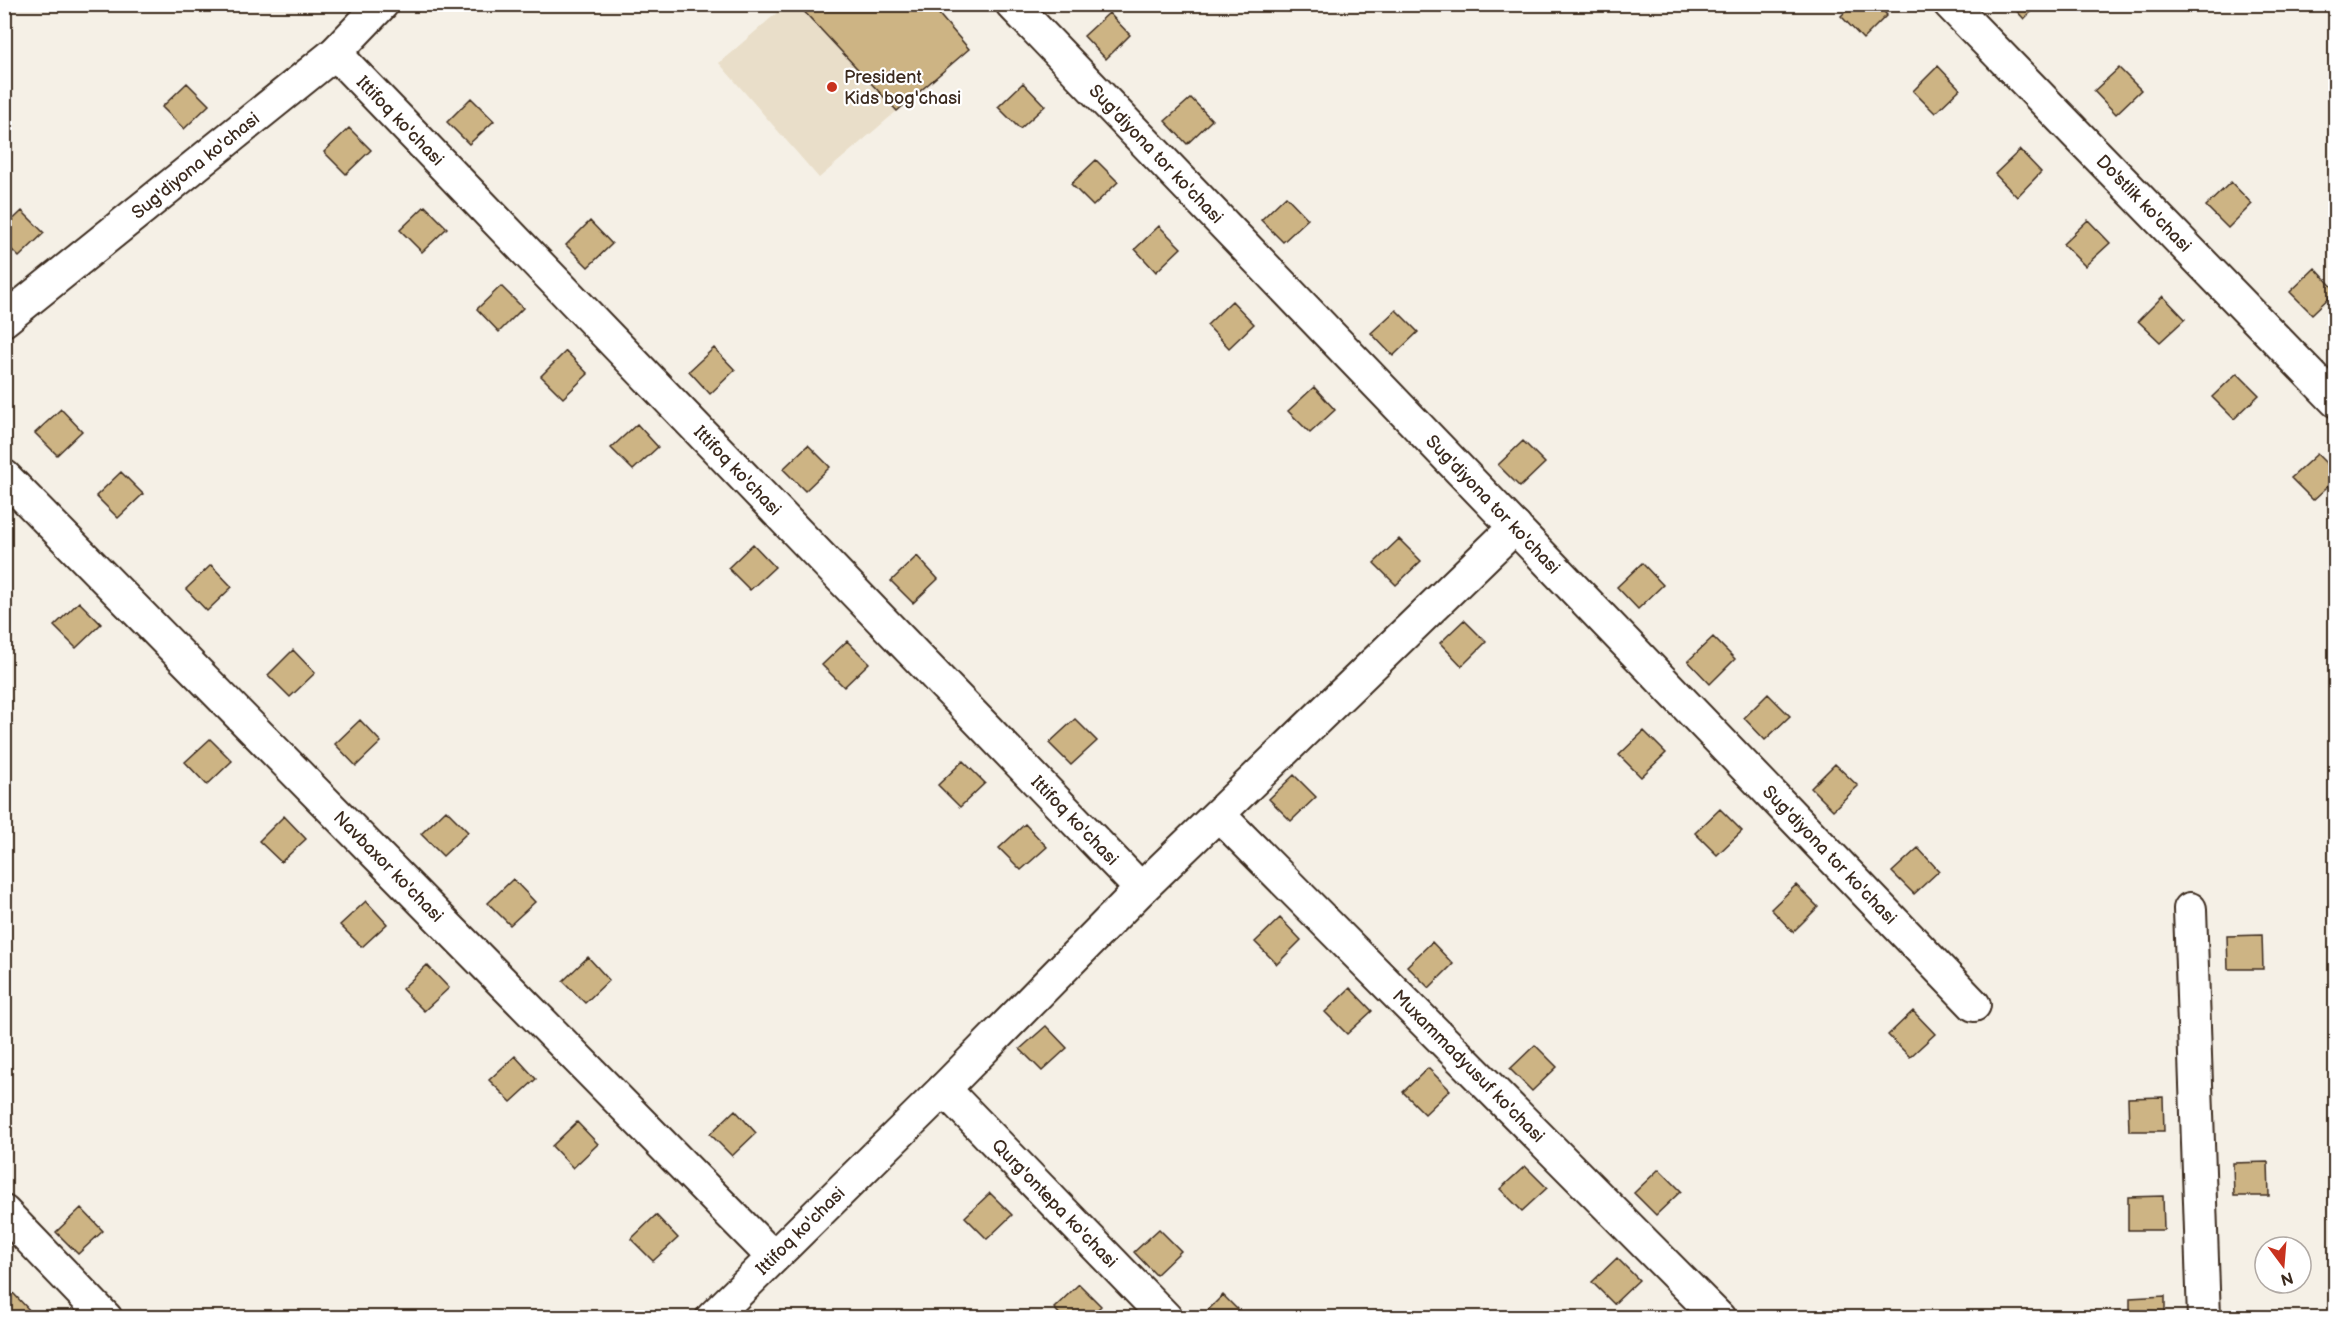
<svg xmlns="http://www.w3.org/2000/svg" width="2340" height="1322" viewBox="0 0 2340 1322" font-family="'Balsamiq Sans',sans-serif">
	<rect width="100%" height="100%" fill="#f5f0e6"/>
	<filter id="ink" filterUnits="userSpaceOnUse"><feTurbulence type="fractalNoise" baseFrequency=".0167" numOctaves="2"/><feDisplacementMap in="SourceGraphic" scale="12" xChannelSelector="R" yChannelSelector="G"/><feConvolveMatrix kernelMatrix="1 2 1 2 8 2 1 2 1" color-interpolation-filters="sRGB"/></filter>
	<g filter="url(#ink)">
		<path fill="#e9dec9" d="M786,5H930L969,49L819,178L719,63Z"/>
		<path fill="#cdb484" stroke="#3b2a1e" stroke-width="1.5" d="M797,4H930L969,49L897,111Z
			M1853,4H1877L1887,15L1863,39L1841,16Z
			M2010,4H2039L2024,19Z
			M1109,13L1130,35L1106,59L1084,36Z
			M1938,66L1960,89L1935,113L1913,91Z
			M2119,68L2141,90L2116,114L2094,91Z
			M187,83L209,105L184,129L162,107Z
			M1023,83L1045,106L1020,129L998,107Z
			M471,98L494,121L469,144L447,122Z
			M1191,98L1212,120L1187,144L1165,121Z
			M349,128L371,150L346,174L324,152Z
			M2020,150L2041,172L2017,197L1995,174Z
			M1096,160L1118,182L1093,206L1071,184Z
			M2231,182L2252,204L2228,228L2206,206Z
			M1286,196L1308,219L1283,242L1261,220Z
			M425,206L447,228L422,252L400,230Z
			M22,211L44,233L19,257L4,242V228Z
			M2088,220L2110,243L2085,266L2063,244Z
			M590,221L612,244L588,267L566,245Z
			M1159,226L1181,248L1156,272L1135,249Z
			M2315,268L2336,291L2312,314L2290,292Z
			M501,286L523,308L499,332L477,309Z
			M2163,296L2185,319L2160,342L2138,321Z
			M1232,301L1254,324L1229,348L1207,325Z
			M1396,310L1418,332L1393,356L1371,333Z
			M714,348L735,370L710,394L689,371Z
			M566,351L588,374L563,398L541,376Z
			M2237,373L2259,395L2234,419L2212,397Z
			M1314,387L1335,410L1310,433L1288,411Z
			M61,409L82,431L57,455L35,433Z
			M637,424L658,447L633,470L611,448Z
			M1523,441L1545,463L1520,487L1498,465Z
			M808,445L830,467L805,491L783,469Z
			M2317,454L2336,473V479L2313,500L2291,478Z
			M121,472L143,494L118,518L96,496Z
			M1399,539L1421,561L1396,585L1374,563Z
			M753,544L775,567L750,590L728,568Z
			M917,556L938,579L913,603L891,581Z
			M1642,563L1663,585L1638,609L1617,587Z
			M211,565L232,587L207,611L186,589Z
			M79,602L101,624L76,648L54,626Z
			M1464,620L1486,642L1462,666L1440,643Z
			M1713,637L1735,659L1710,684L1688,661Z
			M847,641L869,663L844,687L822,665Z
			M293,650L315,673L290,697L268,675Z
			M1768,694L1790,716L1765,740L1744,718Z
			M1075,719L1097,741L1071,765L1049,743Z
			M360,720L381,742L356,766L335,744Z
			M1644,731L1666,753L1641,777L1619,755Z
			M210,739L232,761L207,785L185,762Z
			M963,761L985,783L960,807L938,785Z
			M1835,764L1858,786L1833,810L1811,788Z
			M1294,775L1316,797L1291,821L1269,799Z
			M1720,809L1742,831L1717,855L1695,833Z
			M446,810L468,832L443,856L421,834Z
			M284,816L306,839L281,862L259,841Z
			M1025,824L1047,847L1021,870L999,848Z
			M1918,848L1939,871L1914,894L1892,872Z
			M513,879L535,902L510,925L488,903Z
			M1796,885L1818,907L1793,932L1771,909Z
			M366,901L387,924L362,947L340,925Z
			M1280,918L1301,940L1277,964L1255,942Z
			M2262,935L2263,969H2228L2227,936Z
			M1432,942L1453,964L1429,988L1407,966Z
			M588,957L609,980L585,1003L563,981Z
			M427,965L449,988L424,1011L402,989Z
			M1350,988L1372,1011L1347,1034L1325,1012Z
			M1913,1011L1935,1034L1910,1057L1888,1035Z
			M1046,1026L1067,1048L1042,1071L1020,1049Z
			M1535,1045L1557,1067L1532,1091L1510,1069Z
			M515,1056L536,1079L511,1102L489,1080Z
			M1428,1068L1450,1090L1425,1114L1403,1092Z
			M2163,1097L2164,1131H2129L2128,1098Z
			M735,1110L756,1133L732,1156L710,1134Z
			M577,1122L598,1144L573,1168L552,1146Z
			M2268,1162L2269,1196H2234L2233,1163Z
			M1525,1166L1547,1188L1522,1211L1500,1189Z
			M1659,1169L1681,1191L1656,1215L1634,1193Z
			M990,1193L1012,1215L987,1239L965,1217Z
			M2163,1196L2164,1230H2128V1197Z
			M81,1208L103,1231L78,1254L56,1232Z
			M656,1215L678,1238L653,1261L631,1239Z
			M1159,1229L1181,1251L1156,1275L1134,1252Z
			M1617,1258L1639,1280L1614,1304L1592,1282Z
			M1079,1284L1101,1306L1089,1318H1063L1054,1308Z
			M13,1293L34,1315L32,1318H4V1300Z
			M1223,1295L1245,1317L1200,1318Z
			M2165,1296V1318H2130V1298Z"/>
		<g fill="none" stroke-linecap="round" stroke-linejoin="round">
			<defs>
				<g id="street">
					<path id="s1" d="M1012,4L1974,1005"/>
					<path id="s2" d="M1950,4L2336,401"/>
					<path id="s3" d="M335,53L1141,889"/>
					<path id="s4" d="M4,320L335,53L382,4"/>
					<path id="s5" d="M4,476L772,1256"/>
					<path id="s6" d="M1219,815L1719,1318"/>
					<path d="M2190,909L2204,1318"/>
					<path id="s7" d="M944,1089L1166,1318"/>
					<path d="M4,1212L106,1318"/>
					<path id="s8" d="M712,1318L944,1089L1141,889L1515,527"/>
				</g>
			</defs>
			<use href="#street" stroke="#3b2a1e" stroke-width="36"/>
			<use href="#street" stroke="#fff" stroke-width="32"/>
		</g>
	</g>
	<circle fill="#c8321e" stroke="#fff" stroke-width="2" cx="832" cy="87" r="6"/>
	<g text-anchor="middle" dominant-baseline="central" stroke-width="4.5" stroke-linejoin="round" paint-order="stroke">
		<g font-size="18" fill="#3b2a1e" stroke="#fff" text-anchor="start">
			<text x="844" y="77">President<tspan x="844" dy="21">Kids bog'chasi</tspan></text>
		</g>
		<g font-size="18" fill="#3b2a1e" stroke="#fff">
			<text stroke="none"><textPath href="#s3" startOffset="94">Ittifoq ko'chasi</textPath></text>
			<text stroke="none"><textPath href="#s1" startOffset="208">Sug'diyona tor ko'chasi</textPath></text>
			<text stroke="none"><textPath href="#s4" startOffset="246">Sug'diyona ko'chasi</textPath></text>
			<text stroke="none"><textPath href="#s2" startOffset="278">Do'stlik ko'chasi</textPath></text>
			<text stroke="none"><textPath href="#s3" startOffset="580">Ittifoq ko'chasi</textPath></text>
			<text stroke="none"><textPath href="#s1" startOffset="694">Sug'diyona tor ko'chasi</textPath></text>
			<text stroke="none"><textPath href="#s3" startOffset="1066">Ittifoq ko'chasi</textPath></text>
			<text stroke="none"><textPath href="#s1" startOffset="1180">Sug'diyona tor ko'chasi</textPath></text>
			<text stroke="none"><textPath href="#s5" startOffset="548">Navbaxor ko'chasi</textPath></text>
			<text stroke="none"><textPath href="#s6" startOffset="354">Muxammadyusuf ko'chasi</textPath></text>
			<text stroke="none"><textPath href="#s7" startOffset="159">Qurg'ontepa ko'chasi</textPath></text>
			<text stroke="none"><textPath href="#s8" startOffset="124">Ittifoq ko'chasi</textPath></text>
		</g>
	</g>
	<rect width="2340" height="1322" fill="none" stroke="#fff" stroke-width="24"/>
	<rect x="12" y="12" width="2316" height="1298" fill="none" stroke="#3b2a1e" stroke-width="2" filter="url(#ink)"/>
	<g transform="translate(2283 1265) rotate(164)"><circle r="28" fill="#ffffff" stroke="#b1aaa5" stroke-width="1.5"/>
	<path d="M0-4.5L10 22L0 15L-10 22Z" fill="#c8321e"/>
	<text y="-9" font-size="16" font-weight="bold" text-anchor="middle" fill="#3b2a1e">N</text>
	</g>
</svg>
